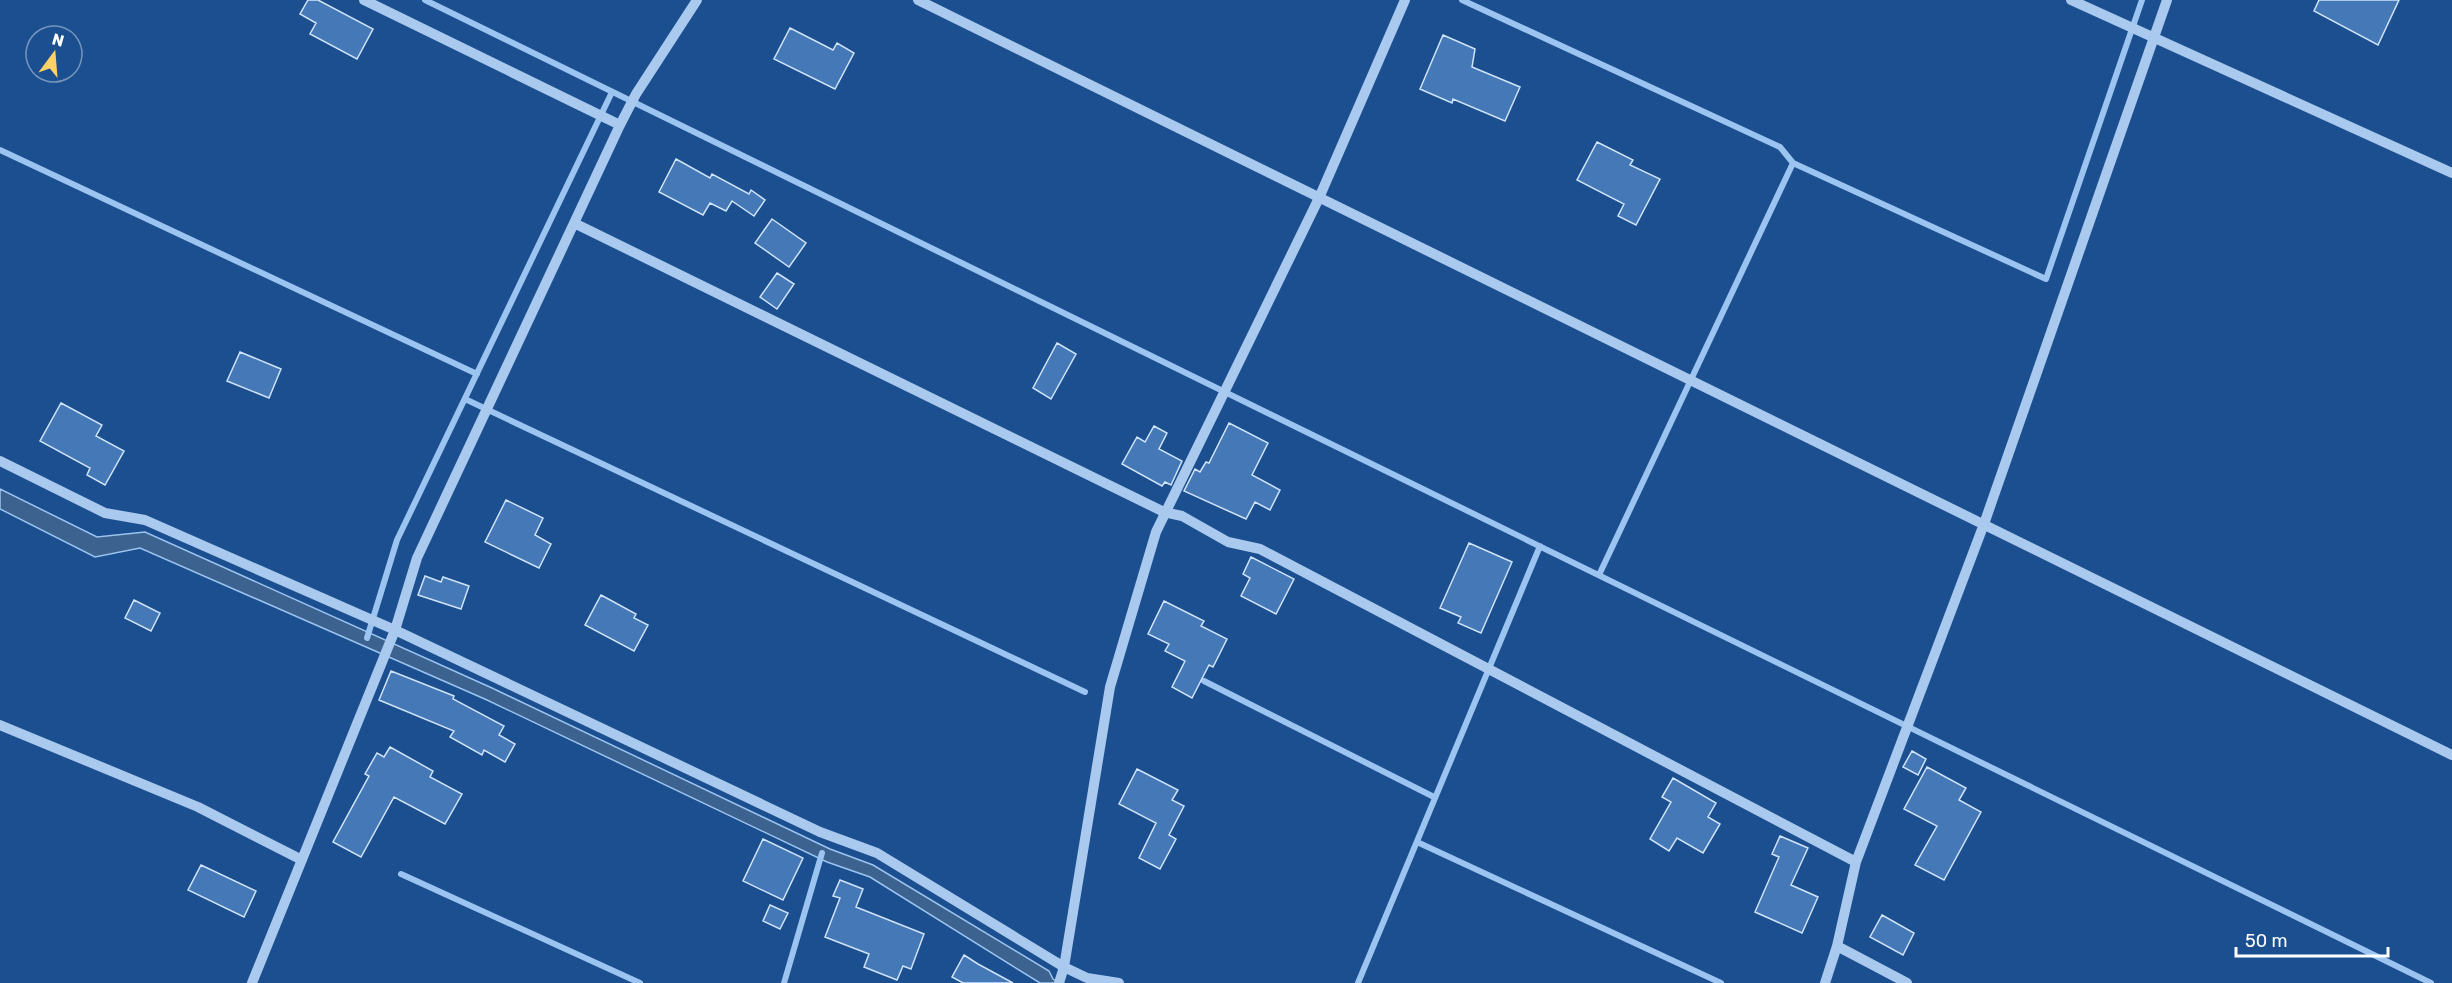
<svg xmlns="http://www.w3.org/2000/svg" width="2452" height="983" viewBox="0 0 2452 983" font-family="Rubik,sans-serif">
	<rect width="100%" height="100%" fill="#1b4f8f"/>
	<path fill="#3c6290" stroke="#9cc4f0" stroke-width="1.5" d="M0,489L97,537L145,532L492,688L830,849L873,865L1049,971L1053,979L1059,983H1040L870,877L827,862L487,700L140,548L95,557L0,509Z"/>
	<g fill="none" stroke-linecap="round" stroke-linejoin="round">
		<path stroke="#9cc4f0" stroke-width="6" d="M425,0L2431,983
			M1462,0L1780,147L1793,163
			M0,150L477,374
			M465,399L1085,692
			M1599,575L1793,163L2046,279L2142,0
			M367,638L397,540L612,92
			M1204,681L1434,797
			M1417,842L1721,983
			M401,874L640,983
			M784,983L822,853
			M1358,983L1540,546"/>
	</g>
	<path fill="#4478b7" stroke="#cfe3fa" stroke-width="1.5" d="M308,0H318L373,29L357,59L310,34L316,23L300,14Z
		M2319,0H2399L2378,45L2314,11Z
		M790,28L833,50L837,43L854,53L835,89L774,59Z
		M1443,35L1475,49L1472,67L1520,87L1505,121L1453,99L1452,103L1420,89Z
		M1597,142L1633,160L1630,165L1660,179L1636,225L1618,216L1624,204L1577,180Z
		M676,159L710,178L712,174L749,194L751,190L765,200L754,216L732,201L726,211L710,203L703,215L659,192Z
		M772,219L806,243L789,267L755,243Z
		M777,273L794,284L777,309L760,297Z
		M1057,343L1076,354L1051,399L1033,388Z
		M240,352L281,369L269,398L227,381Z
		M61,403L102,425L96,436L124,451L105,485L87,475L90,468L40,441Z
		M1229,423L1268,443L1252,475L1280,490L1270,510L1255,502L1246,519L1184,491L1195,469L1200,472L1206,462L1209,463Z
		M1154,426L1167,433L1159,449L1182,461L1171,485L1165,482L1162,486L1122,464L1137,437L1145,442Z
		M506,500L543,518L535,535L551,544L539,568L485,542Z
		M1469,543L1512,562L1481,633L1458,623L1461,617L1440,608Z
		M1251,557L1294,579L1276,614L1241,596L1250,578L1243,574Z
		M425,576L441,582L443,577L469,586L461,609L418,595Z
		M601,595L636,614L634,618L648,625L634,651L585,625Z
		M134,600L160,613L151,631L125,618Z
		M1164,601L1204,621L1201,626L1227,639L1213,667L1209,665L1192,698L1172,687L1185,661L1165,651L1169,644L1148,634Z
		M391,671L454,696L453,699L504,726L499,735L515,744L505,762L484,750L482,755L450,737L454,731L379,700Z
		M390,747L433,771L430,777L462,794L445,824L394,797L361,857L333,842L369,776L365,774L377,753L384,757Z
		M1912,751L1926,759L1918,775L1903,767Z
		M1927,767L1966,788L1959,800L1981,812L1944,880L1915,865L1937,826L1904,809Z
		M1137,769L1178,790L1172,800L1184,806L1169,835L1176,839L1160,869L1139,858L1156,823L1119,804Z
		M1673,778L1716,803L1708,817L1720,824L1703,853L1677,838L1669,851L1650,839L1671,802L1662,797Z
		M1780,836L1808,848L1791,885L1818,897L1802,933L1755,912L1779,857L1772,854Z
		M763,839L803,858L783,900L743,881Z
		M201,865L256,891L244,917L188,890Z
		M840,880L863,889L856,907L924,934L911,969L903,966L897,980L864,967L869,954L825,937L840,898L833,896Z
		M770,905L788,913L780,929L763,921Z
		M1882,915L1914,933L1903,955L1870,937Z
		M964,955L978,964L1013,983H963L952,977Z"/>
	<g fill="none" stroke-linecap="round" stroke-linejoin="round">
		<path stroke="#a9c9ee" stroke-width="10" d="M364,0L620,125
			M918,0L2452,755
			M2071,0L2452,173
			M574,223L1164,512L1182,516L1228,542L1260,549L1856,862
			M0,461L105,513L145,520L395,630L820,832L877,853L1064,967L1087,978L1119,983
			M0,725L198,807L302,860
			M1837,946L1907,983
			M252,983L395,630L417,558L620,125L636,94L697,0
			M1059,983L1064,967L1110,687L1156,532L1319,198L1405,0
			M1825,983L1837,946L1856,862L1984,524L2167,0"/>
	</g>
	<g transform="translate(54 54) rotate(16)"><circle r="28" fill="#1b4f8f" stroke="#7695bc" stroke-width="1.5"/>
	<path d="M0-4.5L10 22L0 15L-10 22Z" fill="#ffd166"/>
	<text y="-9" font-size="16" font-weight="bold" text-anchor="middle" fill="#ffffff">N</text>
	</g>
	<path d="M2236 947v9h152v-9" fill="none" stroke="#ffffff" stroke-width="3"/>
	<text x="2245" y="947" font-size="18" fill="#ffffff" stroke="#1b4f8f" stroke-width="4.5" paint-order="stroke">50 m</text>
</svg>
